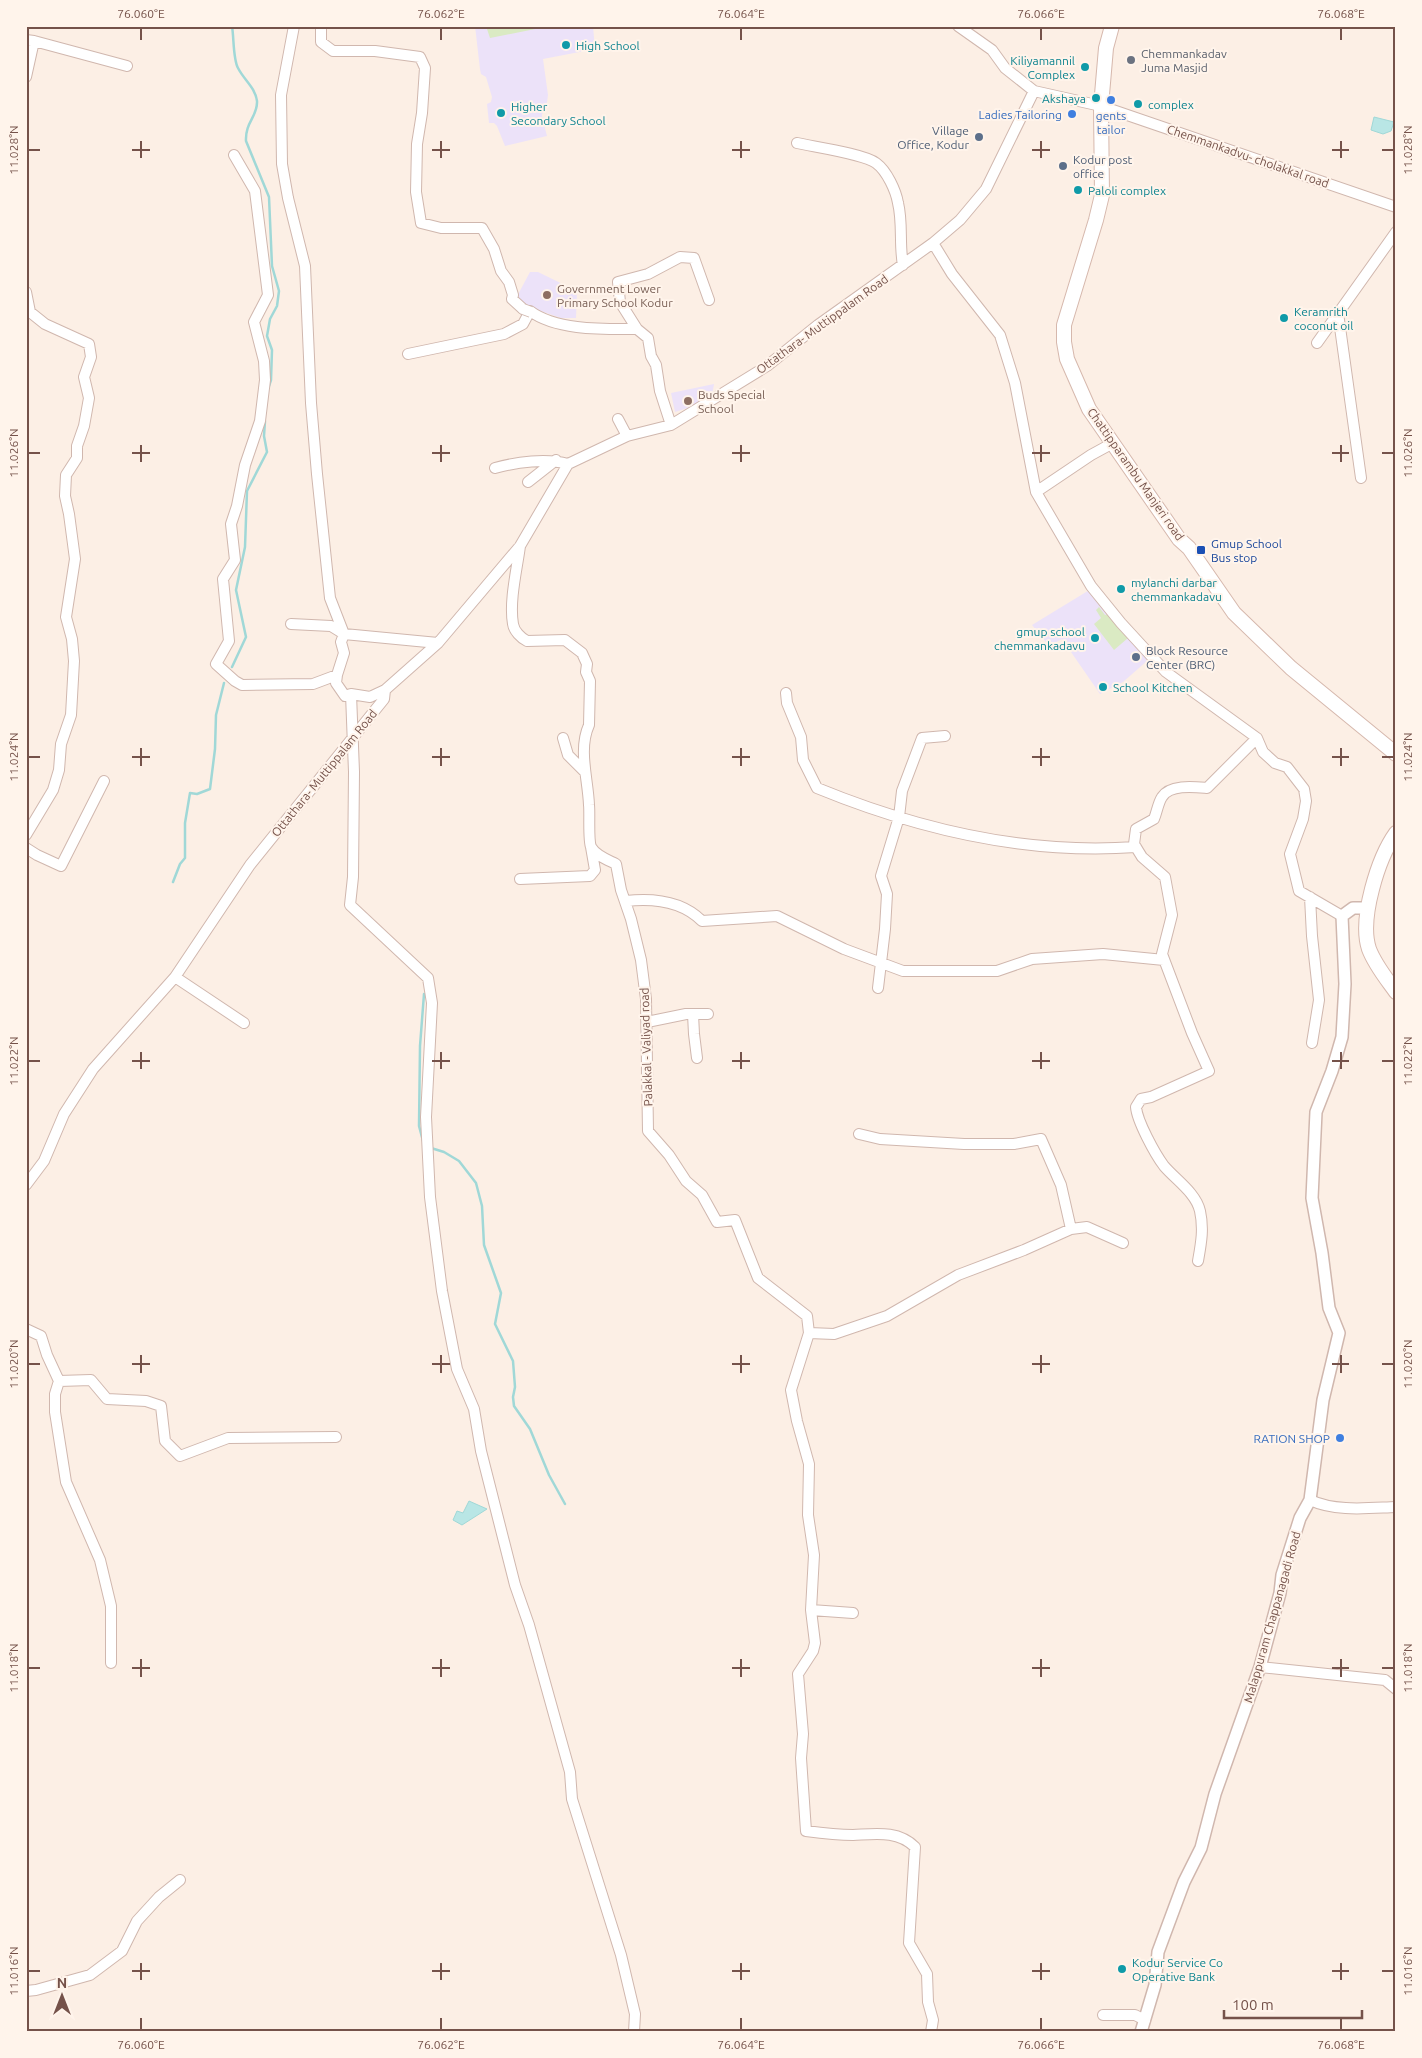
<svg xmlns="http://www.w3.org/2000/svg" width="1422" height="2058" viewBox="0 0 1422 2058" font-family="Ubuntu,sans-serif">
	<rect width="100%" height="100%" fill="#fcefe5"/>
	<path fill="#ece2f9" d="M475,26H593L595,49L543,59L548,95L546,109L542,114V117L547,136L505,146L497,126L494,123H489L487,104L491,102L492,97L486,77L481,74L480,69Z
		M530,272H538L577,291L576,318H561L532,308L515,300Z
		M714,384L712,396L694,406L675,412L671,393Z
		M1091,589L1144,653L1147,661L1123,682L1100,694L1062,639L1049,646L1032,625Z"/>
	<path fill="#daeac3" d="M486,26H550L490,38Z
		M1099,607L1105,615L1108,614L1128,638L1114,650L1094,624L1101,618L1096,610Z"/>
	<path fill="#b9e6e5" stroke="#a0d8d7" d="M1374,117L1394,122L1391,131L1383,134L1371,130Z
		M469,1501L487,1509L462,1525L453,1520L457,1511L463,1513Z"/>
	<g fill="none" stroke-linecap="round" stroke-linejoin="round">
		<path stroke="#a0d8d7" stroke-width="2.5" d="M232,26C234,38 233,59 238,68C244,80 255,87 257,101C258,116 245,122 246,141L269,197L272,266L279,291L277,306L270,319L267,336L272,350L271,380L269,386
			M232,667L246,637L236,590L245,547L247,491L267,452L264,436L265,421
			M173,882L180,864L185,858V823L190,793L197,794L210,789L215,749L216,715L224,683
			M423,1141L419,1126L420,1046L424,994
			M431,1148L444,1152L459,1161L476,1183L482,1206L484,1245L501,1293L495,1324L513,1361L515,1387L513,1397L514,1406L530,1429L549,1475L565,1504"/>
		<defs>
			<path id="minor" d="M321,26V42L333,51H375L420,57L425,68L422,113L417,144L416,192L421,223L441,228H482L494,249L501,271L509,282L513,295L512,299L523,309
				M958,26L992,50L1005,68L1034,91L1101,106L1396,207
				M26,40L34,41L26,77
				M34,41L127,66
				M797,143C815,147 864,154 876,163C887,171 896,191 898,203C903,223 899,244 903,265
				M234,155L255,191L268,295L254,322L264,361L265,380L260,421L245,465L237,506L231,524L235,560L223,579L229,641L216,664L235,681L242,685L313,684L337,675L344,653L341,642L344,634L438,643
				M933,243L952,274L1000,335L1015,383L1036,492L1091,586L1121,623L1166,672L1257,738
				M26,292L30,312L45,324L89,344L91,357L84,377L89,398L84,426L77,446V458L66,475L65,496L69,514L75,559L66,617L72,639L74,661L71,715L61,744L59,770L53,790L26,835
				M1338,313L1361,478
				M1317,343L1396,232
				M408,354L504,334L523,324L530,311C557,331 605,329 637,329
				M618,419L627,436
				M671,425L660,391L656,365L651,356L648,338L637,329L620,302L618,282L648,274L680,257L694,258L709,300
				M495,468C517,462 546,458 568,464
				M528,482L556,460
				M1036,492L1091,455L1113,443
				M520,546C517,569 509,601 513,624C514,631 521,638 527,641L565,640L582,653L587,664L586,672L590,681L589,725C578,749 588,779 589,805C590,813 588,840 591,847C596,856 608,860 616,864L621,890L631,919L641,960L646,999L648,1131L669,1155L686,1181L702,1195L717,1222L735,1220L758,1278L807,1316L809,1333L791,1390L797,1421L809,1464L808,1515L814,1555L811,1610L815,1643L813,1651L798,1674L803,1734L801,1758L806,1831C821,1833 837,1835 853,1835C875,1834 898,1830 915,1847L909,1943L927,1974L928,2002L933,2020L931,2032
				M291,624L331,626L344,634L330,598L317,474L311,403L305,266L288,198L282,164L281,95L294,26
				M337,675L336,683L345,696L351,694L370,697L385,690
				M786,693L787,703L801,737L803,760L817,788C917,829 1027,855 1136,847
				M351,694L354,772L353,877L350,905L428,978L432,1003L426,1117L430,1197L442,1291L457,1369L474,1409L481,1451L515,1585L529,1625L570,1772L572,1799L621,1955L635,2014L634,2032
				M563,738L568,755L585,772
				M1257,738L1263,752L1275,763L1287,767L1304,789L1306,801L1303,819L1290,854L1299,891L1342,916
				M26,848L37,855L61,866L104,781
				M520,879L590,876L595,870L591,847
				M1310,897L1312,936L1319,1000L1312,1043
				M626,901C653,898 682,901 702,921L777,916L844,949L903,971H997L1032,959L1103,954L1164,960
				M175,977L244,1023
				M878,988L885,929L887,894L881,876L899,817L902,791L922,738L945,736
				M693,1014L694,1034L697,1058
				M647,1022L686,1014H708
				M859,1134L880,1139L964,1144H1014L1041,1139L1061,1185L1071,1229L1087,1227L1123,1243
				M26,1185L44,1161L64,1114L93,1069L175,977L250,865L384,699L385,690L438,643L520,546L568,464L627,436L671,425L767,366L818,325L933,243L960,220L986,189L1034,91
				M1198,1261C1201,1244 1204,1229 1200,1211C1196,1193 1176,1180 1164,1166C1155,1154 1137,1121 1136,1107L1141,1099L1151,1097L1209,1071L1192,1033L1162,954L1172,915L1165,877L1142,857L1134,844L1136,829L1154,819C1157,812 1158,803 1162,797C1170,784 1195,787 1207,788L1257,738
				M26,1329L41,1336L47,1355L59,1381L55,1394V1412L66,1482L100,1560L111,1606V1663
				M809,1333L834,1334L887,1316L958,1275L1024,1250L1071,1229
				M59,1381L91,1380L107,1399L146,1401L161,1406L165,1441L180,1456L228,1438L336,1437
				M1310,1500C1336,1512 1368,1508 1396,1507
				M811,1610L853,1613
				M1260,1667L1385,1680L1396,1689
				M26,1991L36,1990L90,1975L122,1951L137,1921L159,1897L180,1880
				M1103,2015H1135L1145,2020"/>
			<path id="tertiary" d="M1141,2032L1155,1985L1158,1952L1184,1882L1201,1848L1215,1794L1260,1667L1280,1593L1282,1575L1300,1518L1310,1500L1323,1400L1339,1333L1329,1308L1322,1253L1312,1198L1316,1112L1332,1071L1342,1037L1345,984L1342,916L1353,908H1367"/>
			<path id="secondary" d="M1112,26L1106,48L1101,106L1102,195L1096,220L1064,325V342L1067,359L1089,409L1179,539L1189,548L1234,613L1291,668L1396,754
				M1396,833C1378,858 1359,919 1369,949C1375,965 1386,978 1396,992"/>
		</defs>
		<use href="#minor" stroke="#d0b7ae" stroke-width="12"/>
		<use href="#tertiary" stroke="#d0b7ae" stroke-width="14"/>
		<use href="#secondary" stroke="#d6b8ad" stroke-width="16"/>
		<use href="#minor" stroke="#fff" stroke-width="10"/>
		<use href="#tertiary" stroke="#fff" stroke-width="11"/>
		<use href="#secondary" stroke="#fff" stroke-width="14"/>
		<defs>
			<path id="minor-bridge" d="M523,309L531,312"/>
		</defs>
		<use href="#minor-bridge" stroke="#d0b7ae" stroke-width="12" stroke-linecap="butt"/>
		<use href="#minor-bridge" stroke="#fff" stroke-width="10"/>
	</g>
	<path fill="none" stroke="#75524a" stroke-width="2" d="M141,28V40M441,28V40M741,28V40M1041,28V40M1341,28V40M141,141V158M441,141V158M741,141V158M1041,141V158M1341,141V158M28,150H40M132,150H150M432,150H450M732,150H750M1032,150H1050M1332,150H1349M1382,150H1394M141,445V462M441,445V462M741,445V462M1041,445V462M1341,445V462M28,453H40M132,453H150M432,453H450M732,453H750M1032,453H1050M1332,453H1349M1382,453H1394M141,748V766M441,748V766M741,748V766M1041,748V766M1341,748V766M28,757H40M132,757H150M432,757H450M732,757H750M1032,757H1050M1332,757H1349M1382,757H1394M141,1052V1069M441,1052V1069M741,1052V1069M1041,1052V1069M1341,1052V1069M28,1061H40M132,1061H150M432,1061H450M732,1061H750M1032,1061H1050M1332,1061H1349M1382,1061H1394M141,1355V1373M441,1355V1373M741,1355V1373M1041,1355V1373M1341,1355V1373M28,1364H40M132,1364H150M432,1364H450M732,1364H750M1032,1364H1050M1332,1364H1349M1382,1364H1394M141,1659V1677M441,1659V1677M741,1659V1677M1041,1659V1677M1341,1659V1677M28,1668H40M132,1668H150M432,1668H450M732,1668H750M1032,1668H1050M1332,1668H1349M1382,1668H1394M141,1963V1980M441,1963V1980M741,1963V1980M1041,1963V1980M1341,1963V1980M28,1971H40M132,1971H150M432,1971H450M732,1971H750M1032,1971H1050M1332,1971H1349M1382,1971H1394M141,2018V2030M441,2018V2030M741,2018V2030M1041,2018V2030M1341,2018V2030"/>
	<g fill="#0f9aa8" stroke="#fff4eb" stroke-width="2">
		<circle cx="566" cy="45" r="5"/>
		<circle cx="1085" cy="67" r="5"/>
		<circle cx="1096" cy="98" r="5"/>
		<circle cx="1138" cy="104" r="5"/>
		<circle cx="501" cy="113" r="5"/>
		<circle cx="1078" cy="190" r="5"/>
		<circle cx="1284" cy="318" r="5"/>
		<circle cx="1121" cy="589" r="5"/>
		<circle cx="1095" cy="638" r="5"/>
		<circle cx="1103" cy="687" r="5"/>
		<circle cx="1122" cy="1969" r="5"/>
	</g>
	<circle fill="#6b7280" stroke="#fff4eb" stroke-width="2" cx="1131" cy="60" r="5"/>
	<g fill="#3f7fe0" stroke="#fff4eb" stroke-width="2">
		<circle cx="1111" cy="100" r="5"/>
		<circle cx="1072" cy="114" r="5"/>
		<circle cx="1340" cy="1438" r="5"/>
	</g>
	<g fill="#5c6f8a" stroke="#fff4eb" stroke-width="2">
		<circle cx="979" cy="137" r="5"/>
		<circle cx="1063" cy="166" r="5"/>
		<circle cx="1136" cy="657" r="5"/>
	</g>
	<g fill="#8d6e63" stroke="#fff4eb" stroke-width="2">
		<circle cx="547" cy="295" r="5"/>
		<circle cx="688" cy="401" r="5"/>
	</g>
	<rect fill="#1a4fb4" stroke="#fff4eb" stroke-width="2" x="1196" y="545" width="10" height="10" rx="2.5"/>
	<g text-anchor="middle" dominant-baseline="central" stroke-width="4" stroke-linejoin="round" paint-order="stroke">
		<g font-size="12" fill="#0d838f" stroke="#fff4eb" text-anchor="start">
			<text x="576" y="45">High School</text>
			<text x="1075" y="60" text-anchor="end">Kiliyamannil<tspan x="1075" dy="14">Complex</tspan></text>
			<text x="1086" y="98" text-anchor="end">Akshaya</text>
			<text x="1148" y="104">complex</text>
			<text x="511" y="106">Higher<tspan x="511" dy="14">Secondary School</tspan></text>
			<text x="1088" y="190">Paloli complex</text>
			<text x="1294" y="311">Keramrith<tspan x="1294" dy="14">coconut oil</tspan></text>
			<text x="1131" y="582">mylanchi darbar<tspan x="1131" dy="14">chemmankadavu</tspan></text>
			<text x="1085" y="631" text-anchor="end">gmup school<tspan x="1085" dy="14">chemmankadavu</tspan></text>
			<text x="1113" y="687">School Kitchen</text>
			<text x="1132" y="1962">Kodur Service Co<tspan x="1132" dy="14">Operative Bank</tspan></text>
		</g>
		<g font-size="12" fill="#5b616d" stroke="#fff4eb" text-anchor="start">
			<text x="1141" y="53">Chemmankadav<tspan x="1141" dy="14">Juma Masjid</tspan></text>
		</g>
		<g font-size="12" fill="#366cbe" stroke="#fff4eb" text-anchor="end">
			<text x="1062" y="114">Ladies Tailoring</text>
			<text x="1111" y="115" text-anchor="middle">gents<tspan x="1111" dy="14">tailor</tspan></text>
			<text x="1330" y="1438">RATION SHOP</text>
		</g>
		<g font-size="12" fill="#4e5e75" stroke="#fff4eb" text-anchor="start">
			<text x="969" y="130" text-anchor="end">Village<tspan x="969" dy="14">Office, Kodur</tspan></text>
			<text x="1073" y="159">Kodur post<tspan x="1073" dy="14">office</tspan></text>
			<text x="1146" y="650">Block Resource<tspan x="1146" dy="14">Center (BRC)</tspan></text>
		</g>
		<g font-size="12" fill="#75524a" stroke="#fff4eb">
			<text transform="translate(1248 156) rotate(19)">Chemmankadvu- cholakkal road</text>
			<text transform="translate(822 324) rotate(-36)">Ottathara- Muttippalam Road</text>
			<text transform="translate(1136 474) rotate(55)">Chattipparambu Manjeri road</text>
			<text transform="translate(324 773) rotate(-51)">Ottathara- Muttippalam Road</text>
			<text transform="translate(646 1047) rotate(-92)">Palakkal - Valiyad road</text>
			<text transform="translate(1272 1617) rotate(-74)">Malappuram Chappanagadi Road</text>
		</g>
		<g font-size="12" fill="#785e54" stroke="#fff4eb" text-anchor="start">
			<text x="557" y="288">Government Lower<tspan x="557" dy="14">Primary School Kodur</tspan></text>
			<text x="698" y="394">Buds Special<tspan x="698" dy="14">School</tspan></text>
		</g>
		<g font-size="12" fill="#164399" stroke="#fff4eb" text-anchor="start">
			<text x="1211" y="543">Gmup School<tspan x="1211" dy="14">Bus stop</tspan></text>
		</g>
	</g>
	<rect width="1422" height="2058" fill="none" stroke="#fff4eb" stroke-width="55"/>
	<g transform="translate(62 1996)" stroke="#fff4eb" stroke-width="4" paint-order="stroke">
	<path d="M0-4L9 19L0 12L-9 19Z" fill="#75524a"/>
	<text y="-8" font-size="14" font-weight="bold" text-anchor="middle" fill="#75524a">N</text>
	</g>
	<path d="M1224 2010v8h138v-8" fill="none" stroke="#75524a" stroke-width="2.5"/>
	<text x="1232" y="2010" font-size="15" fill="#75524a" stroke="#fff4eb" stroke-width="4" paint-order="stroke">100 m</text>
	<rect x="28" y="28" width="1366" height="2002" fill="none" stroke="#75524a" stroke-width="2"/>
	<g font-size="12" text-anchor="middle" fill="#75524a">
		<text x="141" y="18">76.060°E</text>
		<text x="441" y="18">76.062°E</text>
		<text x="741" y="18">76.064°E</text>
		<text x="1041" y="18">76.066°E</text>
		<text x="1341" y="18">76.068°E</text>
		<text transform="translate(14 150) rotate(-90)" y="4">11.028°N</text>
		<text transform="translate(1408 150) rotate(-90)" y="4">11.028°N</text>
		<text transform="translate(14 453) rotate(-90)" y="4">11.026°N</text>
		<text transform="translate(1408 453) rotate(-90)" y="4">11.026°N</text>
		<text transform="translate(14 757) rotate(-90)" y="4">11.024°N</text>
		<text transform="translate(1408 757) rotate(-90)" y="4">11.024°N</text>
		<text transform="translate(14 1061) rotate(-90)" y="4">11.022°N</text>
		<text transform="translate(1408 1061) rotate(-90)" y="4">11.022°N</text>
		<text transform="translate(14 1364) rotate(-90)" y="4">11.020°N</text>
		<text transform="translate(1408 1364) rotate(-90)" y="4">11.020°N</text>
		<text transform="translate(14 1668) rotate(-90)" y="4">11.018°N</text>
		<text transform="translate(1408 1668) rotate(-90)" y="4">11.018°N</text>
		<text transform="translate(14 1971) rotate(-90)" y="4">11.016°N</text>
		<text transform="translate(1408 1971) rotate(-90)" y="4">11.016°N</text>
		<text x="141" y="2049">76.060°E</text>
		<text x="441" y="2049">76.062°E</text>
		<text x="741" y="2049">76.064°E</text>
		<text x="1041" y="2049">76.066°E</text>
		<text x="1341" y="2049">76.068°E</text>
	</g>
</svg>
